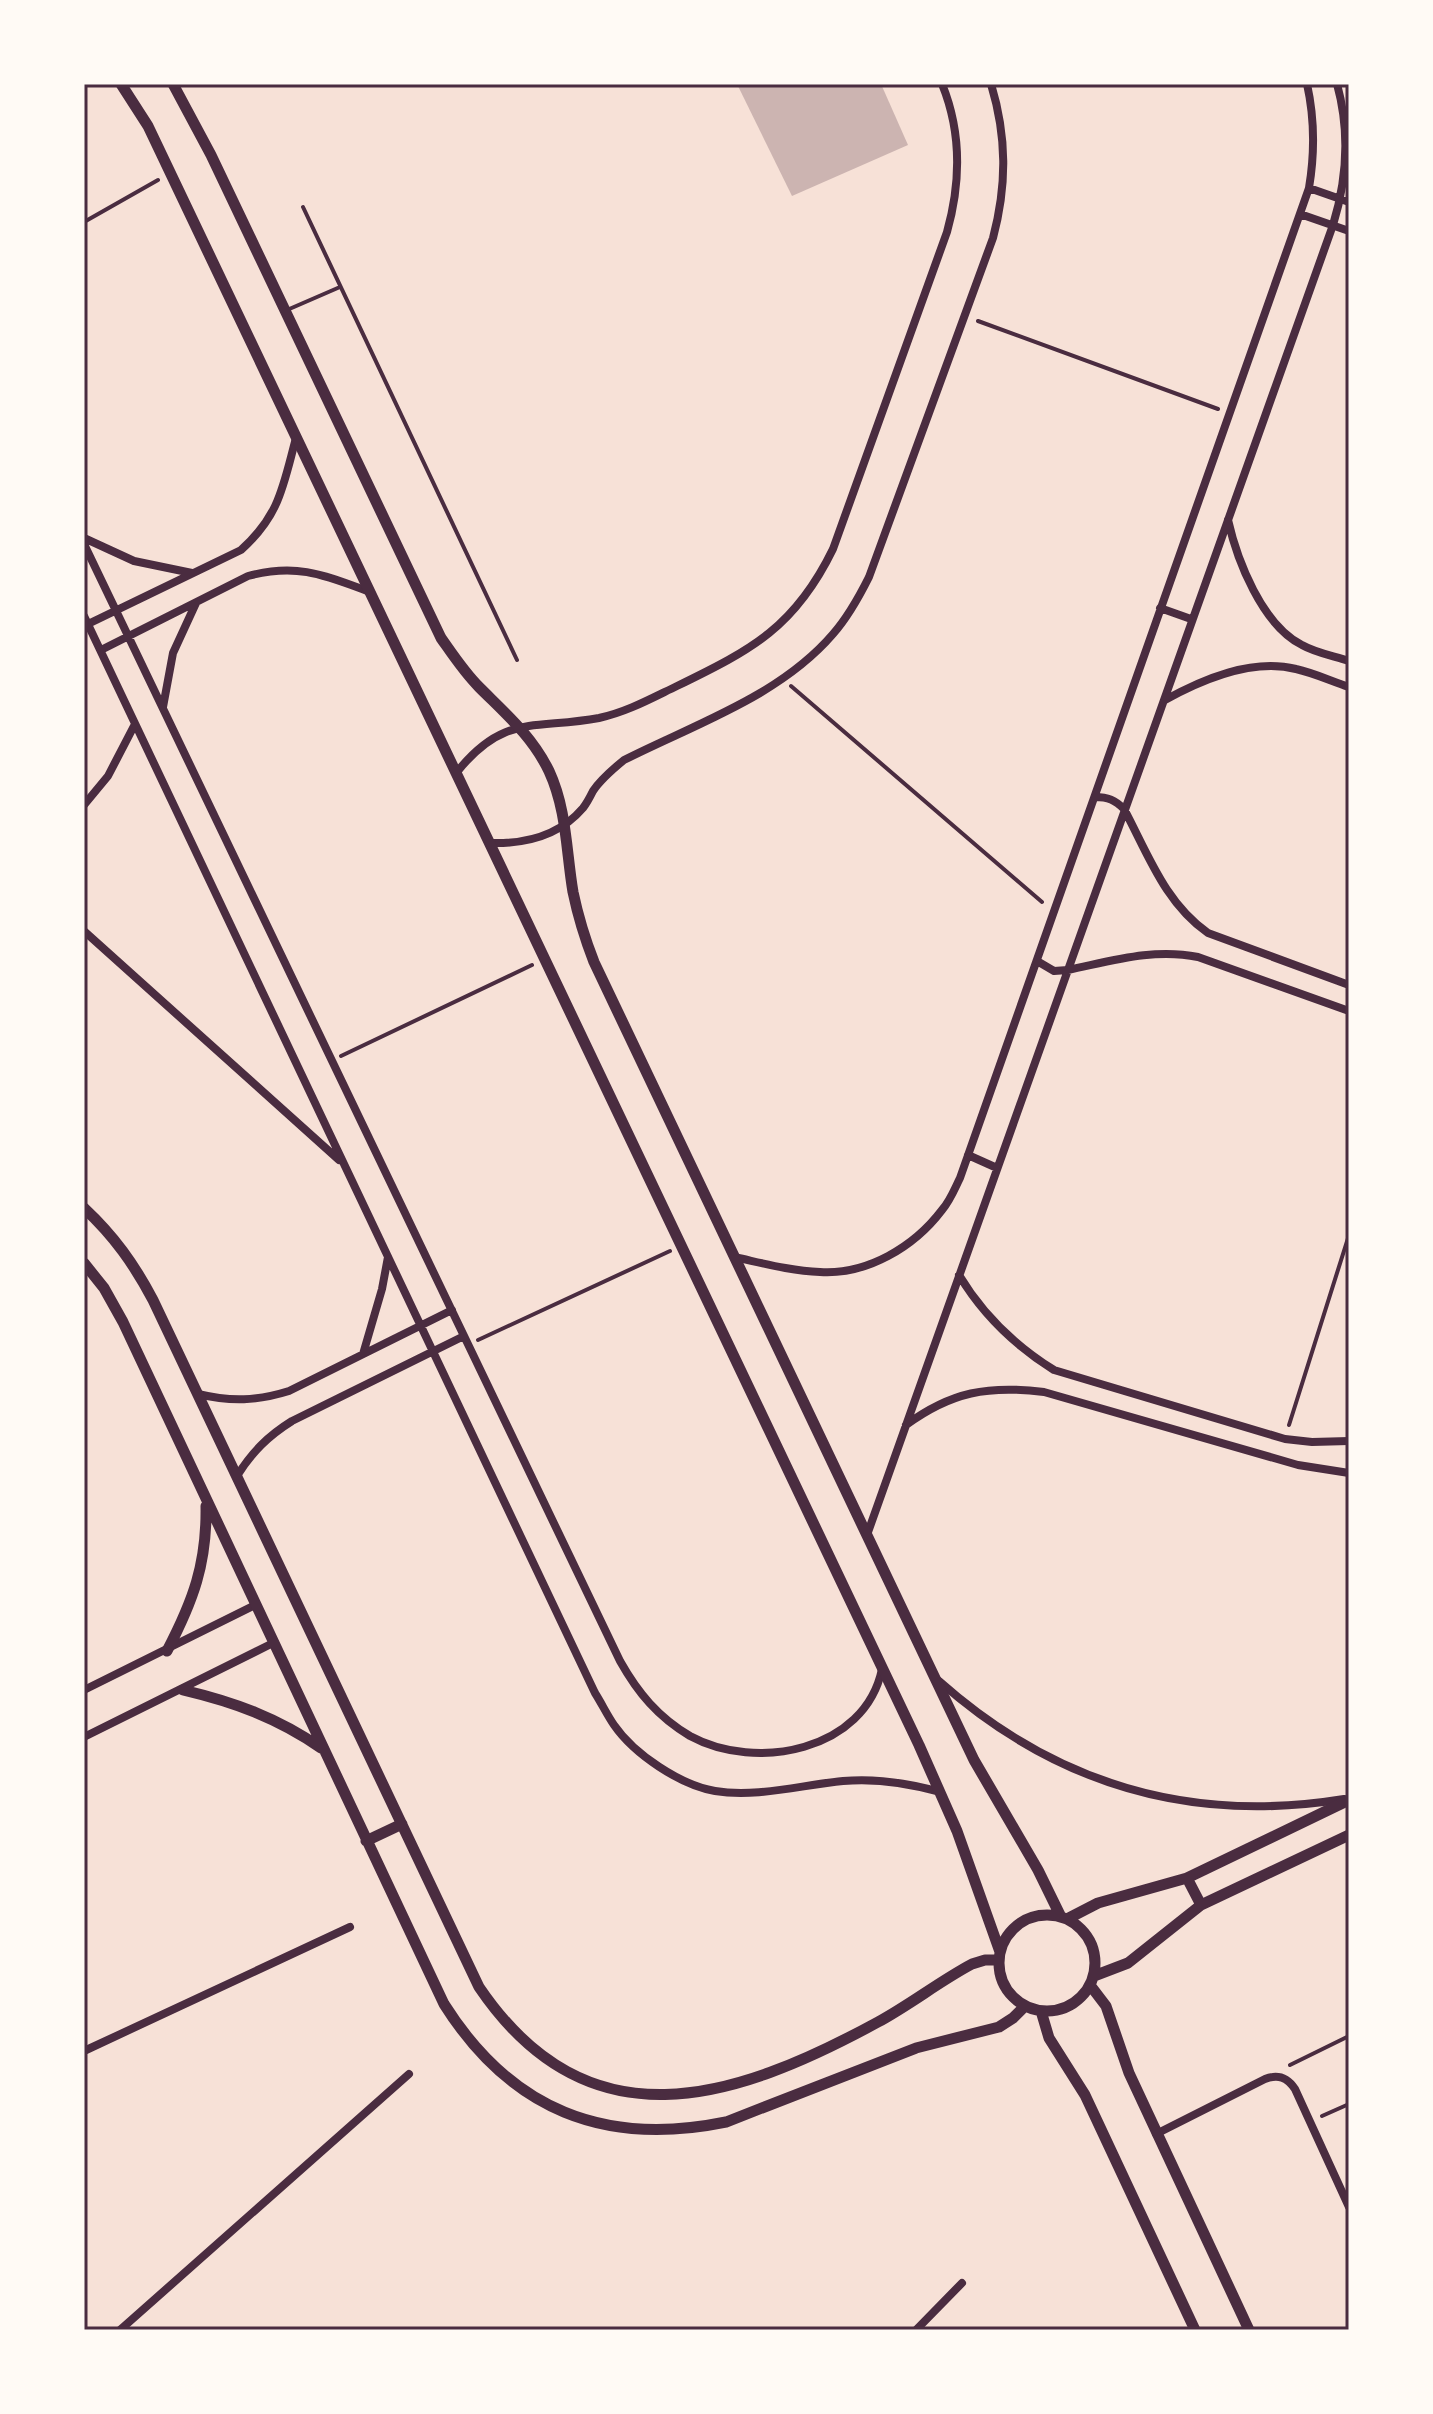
<svg xmlns="http://www.w3.org/2000/svg" width="1433" height="2414" viewBox="0 0 1433 2414" font-family="Rubik,sans-serif">
	<rect width="100%" height="100%" fill="#f7e1d7"/>
	<path fill="#ccb4b1" d="M737,84H881L908,145L792,196Z"/>
	<g fill="none" stroke-linecap="round" stroke-linejoin="round">
		<path stroke="#4a2c40" stroke-width="4" d="M84,222L158,180
			M978,321L1218,409
			M791,686L1042,902
			M341,1056L532,965
			M478,1340L670,1251
			M1289,1425L1349,1235
			M1290,2065L1349,2036
			M1322,2116L1349,2104"/>
		<path stroke="#4a2c40" stroke-width="4" d="M303,207L517,660
			M287,310L340,287"/>
		<path stroke="#4a2c40" stroke-width="8" d="M1309,188L1349,202
			M1300,214L1349,231
			M1228,520C1237,560 1262,625 1302,645C1316,653 1334,656 1349,661
			M84,538L134,561L192,573
			M84,544L620,1661C638,1693 658,1717 690,1736C756,1772 865,1751 882,1669
			M1160,608L1191,619
			M84,616L595,1693C602,1704 607,1715 614,1725C634,1754 680,1785 715,1791C756,1798 801,1785 843,1781C876,1778 908,1783 940,1792
			M88,624L241,550C280,515 283,486 296,438
			M101,650L248,576C297,563 324,575 370,592
			M1165,700C1203,679 1252,658 1296,669C1314,673 1331,681 1349,687
			M163,707L173,653L196,603
			M457,772C504,713 535,730 599,718C627,712 652,698 677,686C753,649 795,627 833,549L947,232C961,182 962,133 942,84
			M1095,797C1108,797 1115,800 1124,809C1148,854 1165,903 1208,933L1349,985
			M84,805L108,776L135,724
			M491,843C526,844 560,835 583,808C587,803 590,797 593,791C601,779 613,769 624,760C695,724 780,696 833,634C848,617 859,597 869,577L993,238C1007,185 1007,137 991,84
			M84,931L339,1160
			M1037,961L1054,971L1068,970C1112,961 1153,948 1198,957L1349,1011
			M968,1155L997,1168
			M734,1257C762,1263 791,1271 820,1272C867,1275 914,1247 942,1210C950,1201 955,1188 960,1178L1309,188C1315,152 1315,120 1307,84
			M959,1275C983,1315 1014,1345 1054,1370L1285,1439L1312,1442L1349,1441
			M363,1354L382,1289L388,1257
			M198,1394C231,1402 257,1401 289,1391L452,1310
			M906,1425C951,1392 988,1385 1044,1392L1298,1465L1349,1473
			M237,1476C252,1452 268,1436 292,1421L464,1336
			M867,1535L1333,225C1347,179 1350,131 1337,84
			M939,1681C1055,1784 1191,1824 1344,1799
			M84,1690L255,1605
			M84,1737L273,1643
			M84,2051L350,1927
			M1156,2134L1265,2079C1278,2074 1287,2077 1295,2089L1349,2207
			M120,2330L409,2074
			M916,2330L962,2283"/>
		<path stroke="#4a2c40" stroke-width="11" d="M121,84L148,126L919,1745L957,1831L1000,1952
			M173,84L211,155L441,638C453,655 464,672 479,687C506,714 532,736 549,771C567,810 566,851 573,892C578,916 585,939 594,962L974,1760L1038,1870L1061,1917
			M84,1208C114,1236 134,1264 153,1300L479,1987C588,2148 733,2101 878,2022C911,2004 940,1981 972,1964L985,1960H999
			M84,1263L104,1288L123,1322L444,2004C511,2110 604,2147 726,2122L916,2048L999,2027L1013,2018L1025,2006
			M167,1651C193,1601 207,1564 206,1506
			M183,1690C234,1702 278,1718 321,1748
			M366,1841L402,1824
			M1187,1878L1201,1905
			M999 1963a48 48 0 1 1 96 0a48 48 0 1 1-96 0Z
			M1067,1919L1098,1903L1187,1878L1349,1800
			M1094,1976L1128,1963L1201,1905L1349,1835
			M1090,1985L1106,2006L1129,2073L1249,2330
			M1041,2011L1049,2038L1085,2095L1195,2330"/>
	</g>
	<rect width="1433" height="2414" fill="none" stroke="#fffaf5" stroke-width="172"/>
	<rect x="86" y="86" width="1261" height="2242" fill="none" stroke="#4a2c40" stroke-width="3"/>
</svg>
